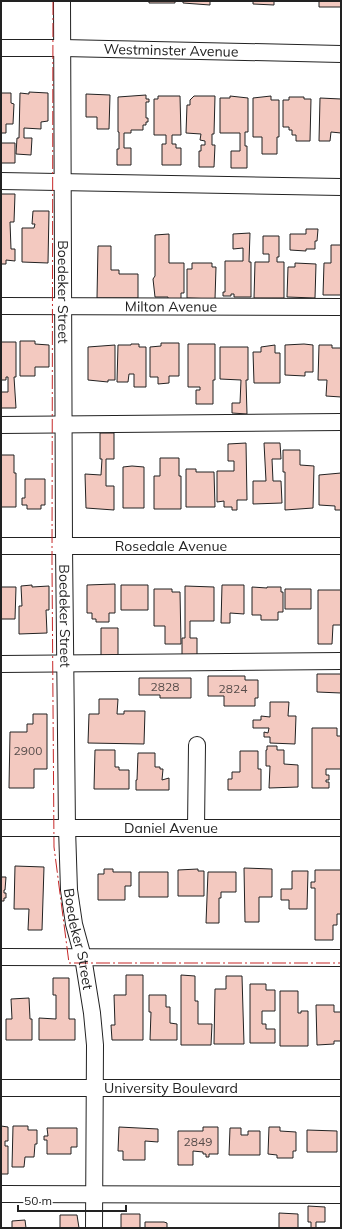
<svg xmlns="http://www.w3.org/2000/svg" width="342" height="1229" viewBox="0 0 342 1229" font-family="Mulish,sans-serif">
	<rect width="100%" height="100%" fill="#fff"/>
	<path fill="#f3c9c0" stroke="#222" d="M149,1H175V3H149Z
		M183,1H210V5L183,3Z
		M253,1H274V5L253,4Z
		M319,1H341V7H319Z
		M29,92L48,93V121L41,122V129L24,128V138H32L31,155L16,154L17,138H19L20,93L29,94Z
		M1,93H11V103L14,104L13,124H6V133H1Z
		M86,94L110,95L109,129H97V117H86Z
		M146,95V99H149V102H146V118H148V122H146V125H143V130H131V133H124V148H131V165H117V149H119V132H118V97Z
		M158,96H180L181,135H172V144H176V148H181V165H162V144H166V135H154V99H158Z
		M194,96H215L214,134H212V145H215L214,167H199V151H201V145H205V141L200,140L201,134L186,133L187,105H190V100Z
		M230,96L248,98V132H245V146H247V168H231V151H240V133H220V98H230Z
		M271,96V100H279V137H277V154H262V137H253V98Z
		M289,97H304V99H311L310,141H296V135H292V130H289V127H283V100H289Z
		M320,98L341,99V133L331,132L330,141H319Z
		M1,143H15V163H1Z
		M1,194H15L14,222H10L11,249H15V261L6,260V264H1Z
		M33,211H49L48,263L22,262V228H34L35,224H32Z
		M306,229H318L317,241H315V249H306V251L290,250V234H306Z
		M250,233L249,262H251V297H234V294H231V296H223V292H225V261H243V248L233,249V234Z
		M169,234V263H184V293H181V300H168V297H155L153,279L155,276V235Z
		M263,236H279V257H277V262H284V298H254L255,262H269V254H263Z
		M331,245H341V295H323L324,263H331Z
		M98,246H111V270H119V274H138V298H97Z
		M192,263H212V267H216L215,299L187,298V269H192Z
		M295,263L316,264L315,298L287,297L288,267H295Z
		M20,341H35V344L49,345V367H35V376H20Z
		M1,342H16V377H14L16,408H1V392H8V377H6V380H1Z
		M161,343H179V376H169V383L158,384V377H150V347L161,346Z
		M131,344H139V347H146V387H134V374H129L128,382H117L118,345H131Z
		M188,344H215V380H213V404H196V390H200V387H188Z
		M304,344L313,345V372H305V376L285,375V345Z
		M115,345V380H108V382L88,380V347Z
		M275,345V353H280V383H254L253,352H261V347Z
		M319,345H332V348H341V397L326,396L327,380H318Z
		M220,347H248V380H246L247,414L232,413V403H240L241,380L220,379Z
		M100,433H114V459H106V486H114V510L86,508L85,474L101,475L102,459H100Z
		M246,443L247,500H237V510H232V507H224V501L217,502V471H234V461H228V444Z
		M264,443H280L281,459H272L273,481H281L282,503L253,504V481H266Z
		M283,450H300V465L314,466L313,508L285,510V472H283Z
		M1,455H14V473H16V507H1Z
		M160,458H179V476H181V509H154V476H160Z
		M132,466L144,467V508H123V467Z
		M186,469H196V472H214L215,507H186Z
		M341,473V510H335V506L319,505V475Z
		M25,479H45V505H41V509H27V505H22V498H25Z
		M115,584V613H109V622H96V619H92V613H87V585Z
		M32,585V587L49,586V610H46L47,633L19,634V606H22L21,586Z
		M121,585H148V610H121Z
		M222,585H244V614L230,613V623H221Z
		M185,586L214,587V621H190V638H197V655H182V638H185Z
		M1,587H16L15,619H1Z
		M252,587L267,588V587H281V592H283V612H278V620H261V615H252Z
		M154,589H172V592H180L181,644H165V626H154Z
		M285,589H311V609H285Z
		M318,590H341V625H333L332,644H318Z
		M101,628H118V659H101Z
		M317,674H341V693L317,692Z
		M208,676H245V680H258V698H255V706H224V696H208Z
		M139,678H191V698H160V695H139Z
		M99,699H118L117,714H124V711H145L144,744L88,743L89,714H99Z
		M270,702H289L288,716H296L295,744L270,743V737H264V732L268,733L269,728H253V720H261V716L270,717Z
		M33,714H47V769H34V788H9L10,732H27V724H33Z
		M312,728H337V736H341V769H326V775H329V780H326V782H329V788H312Z
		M267,746H277V750H284V764L298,765V787L269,788L270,766H266V750H267Z
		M95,750H115V767H119V770H129V789H94Z
		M240,751H258V769H261V790H228V779H232V772H240Z
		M138,753H155V767H160V769H163L162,780L169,778V790H136V780H137Z
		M15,866L44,867L42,930H28L29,909H14Z
		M244,868L272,869V897H259V922H245Z
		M104,869H113V872H131V886H125V900H98V874H104Z
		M198,869V871H204V896H178V870Z
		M315,870H341V914H337V925H333V940H315V888H311V882H315Z
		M292,871H308L307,909H289V900H281V889H292Z
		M139,872H168V897H139Z
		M208,872H236V892H221V898H219V923H206Z
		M1,877H6L5,890H4V893H6V898H4V901H1Z
		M126,975H143V1040H112L111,1025H115L114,995H126Z
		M181,975L195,976V1001H198V1024H212L211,1045H181Z
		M226,976H242L244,1044H214L215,989H226Z
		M53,978H69V1019H75V1040H39V1018L56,1019V995H53Z
		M250,984H266V990H275V1011H262V1024H266V1029H275V1043H250Z
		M280,991H298V1013H301V1011H308V1046H280Z
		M149,995H166V1007H170V1023L177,1024V1040H150L151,1012H149Z
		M29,998L30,1019H32V1040H6V1019H12L11,999Z
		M316,1005H334V1012H341V1041H334V1044L317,1045Z
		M1,1126L8,1127V1141H5V1146H8V1174H1Z
		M13,1126H28V1130H37V1144H35L34,1157H25L24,1167H12Z
		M119,1127L158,1129V1142L145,1141V1160H123V1151H118Z
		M203,1127H218V1154H209V1157H206V1154H203V1152L193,1151V1165H178V1131H203Z
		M269,1127H280V1131L296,1132V1151H293V1158H277V1155L268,1154Z
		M47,1128H77V1147H71V1154H47V1140H44V1136H48Z
		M230,1128H241V1135H248V1131H260V1155H229Z
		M307,1130L337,1131V1152H307Z
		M308,1206L325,1207V1222H316V1228H311V1222H308Z
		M279,1213L298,1214V1228H279Z
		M121,1214H140V1228H121Z
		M60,1215H77L79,1228H60Z
		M25,1220L26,1228H12V1221Z
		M145,1222H164L167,1223V1228H145Z"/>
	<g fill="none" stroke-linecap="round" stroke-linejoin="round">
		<defs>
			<g id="minor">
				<path id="s1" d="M62,1L64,546L67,828L69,890L74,924L83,957L92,1013L95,1045L94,1228"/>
				<path id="s2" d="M1,48H63L341,54"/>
				<path d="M1,181L341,187"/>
				<path id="s3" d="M1,306L341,307"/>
				<path d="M1,425L341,422"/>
				<path id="s4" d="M1,546H341"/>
				<path d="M1,664L341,661"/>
				<path id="s5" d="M1,828H341"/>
				<path d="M196,828L197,745"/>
				<path d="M1,957L341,958"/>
				<path id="s6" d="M1,1088H341"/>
				<path d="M1,1194L341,1195"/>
			</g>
		</defs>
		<use href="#minor" stroke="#222" stroke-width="18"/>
		<use href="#minor" stroke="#fff" stroke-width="16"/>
		<path stroke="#c62828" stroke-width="1" stroke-dasharray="14 3 2 3" stroke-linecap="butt" d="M53,1L52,562L54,847L69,963H341"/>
	</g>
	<g text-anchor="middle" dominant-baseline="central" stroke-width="3" stroke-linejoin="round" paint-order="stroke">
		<g font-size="12" fill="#564c4a">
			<text x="165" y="686">2828</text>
			<text x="233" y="688">2824</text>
			<text x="28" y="750">2900</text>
			<text x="198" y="1141">2849</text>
		</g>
		<g font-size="14" fill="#222" stroke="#fff">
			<text stroke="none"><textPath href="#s2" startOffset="170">Westminster Avenue</textPath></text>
			<text stroke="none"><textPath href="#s1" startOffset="291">Boedeker Street</textPath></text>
			<text stroke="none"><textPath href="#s3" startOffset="170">Milton Avenue</textPath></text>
			<text stroke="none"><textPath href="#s4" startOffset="170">Rosedale Avenue</textPath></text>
			<text stroke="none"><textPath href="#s1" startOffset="615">Boedeker Street</textPath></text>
			<text stroke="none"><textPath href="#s5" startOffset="170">Daniel Avenue</textPath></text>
			<text stroke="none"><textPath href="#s1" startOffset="939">Boedeker Street</textPath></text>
			<text stroke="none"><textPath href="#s6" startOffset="170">University Boulevard</textPath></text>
		</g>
	</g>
	<rect width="342" height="1229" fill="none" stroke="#222222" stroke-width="4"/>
	<path d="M18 1205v6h108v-6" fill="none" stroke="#222222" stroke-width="2"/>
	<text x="24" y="1205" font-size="12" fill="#222222" stroke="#ffffff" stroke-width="3" paint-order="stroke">50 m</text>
</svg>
